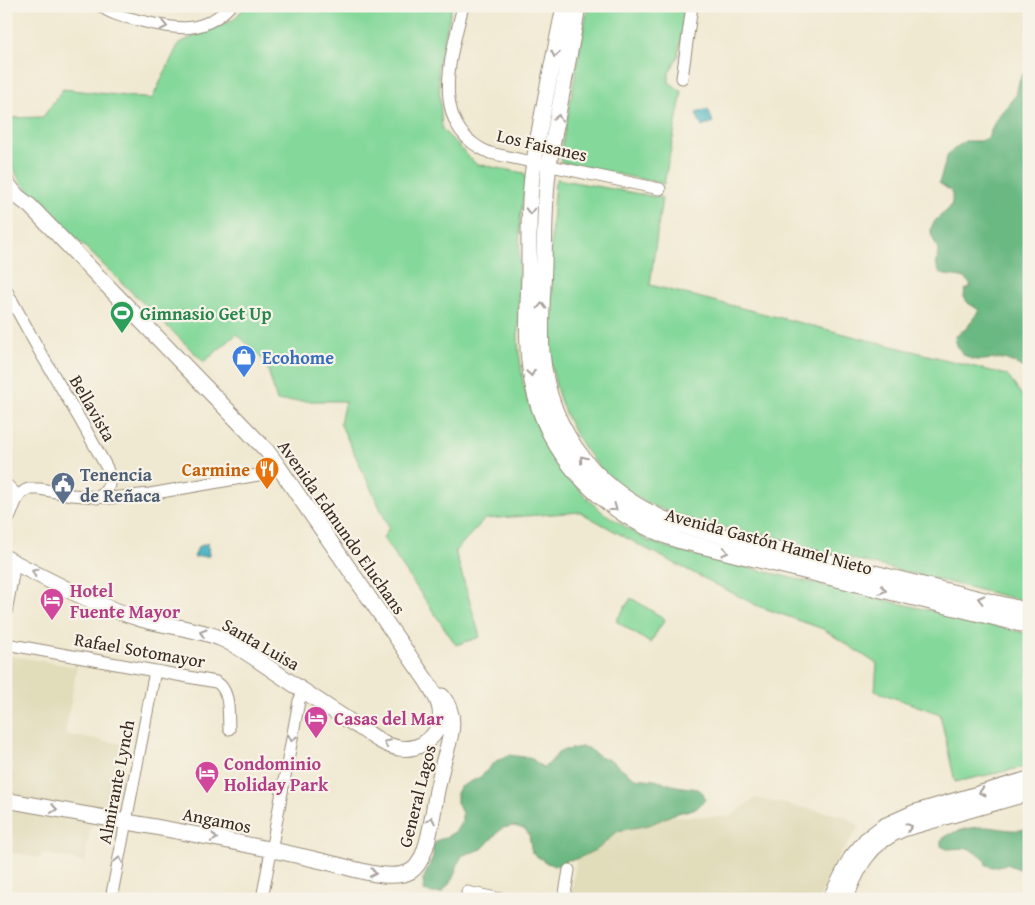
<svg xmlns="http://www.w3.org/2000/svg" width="1035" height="905" viewBox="0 0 1035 905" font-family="'Gentium Book Plus',serif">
	<rect width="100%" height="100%" fill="#f7f3e8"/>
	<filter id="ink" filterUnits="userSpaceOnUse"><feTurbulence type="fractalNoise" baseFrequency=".02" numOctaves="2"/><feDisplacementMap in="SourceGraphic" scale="10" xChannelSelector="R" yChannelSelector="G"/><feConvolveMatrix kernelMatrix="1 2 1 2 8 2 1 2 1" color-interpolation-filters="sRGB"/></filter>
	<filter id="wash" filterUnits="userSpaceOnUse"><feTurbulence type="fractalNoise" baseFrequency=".0096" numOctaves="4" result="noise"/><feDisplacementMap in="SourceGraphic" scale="20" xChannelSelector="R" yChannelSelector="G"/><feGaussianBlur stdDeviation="1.12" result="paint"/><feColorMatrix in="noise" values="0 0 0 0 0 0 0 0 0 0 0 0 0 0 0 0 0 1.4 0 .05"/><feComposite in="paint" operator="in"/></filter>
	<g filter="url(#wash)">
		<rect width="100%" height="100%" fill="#f0e9d2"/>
		<path fill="#e1dcba" d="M7,655L77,667L65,734L129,745L117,808L112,811L109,828L91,824L85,862L42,853L40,858L6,851Z
			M755,798L844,816L860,826L838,858L819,899H571L583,809L653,816L730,817Z"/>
		<path fill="#84d89a" stroke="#60815c" d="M246,6H452L438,67L442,129L476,164L524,173L526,178L520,220L518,343L523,382L532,414L552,456L585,496L601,511L646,540L678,551L1029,634V766L955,782L940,714L875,691L877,664L823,629L758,606L641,546L580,512L485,519L455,551L480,637L456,645L383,538L389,527L340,423L345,401H277L266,363L237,334L204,362L56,219L19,180L6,150V118L43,117L63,89L152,99L179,43L233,20Z
			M588,6H686L678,56L669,73V82L682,92L664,184L561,162L560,156Z
			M557,179L662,198L650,285L1007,375L1029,405V602L689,519C668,512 646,504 627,491C584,461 558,412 551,361C547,336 549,310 550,285C550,251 552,217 555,183Z
			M631,598L665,619L650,643L616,621Z"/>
		<path fill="#6bb882" stroke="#537150" d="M1029,69V369C1019,367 1011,360 1002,359C995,358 989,360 982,360C967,361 956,351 955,336L967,328L979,310L968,303L964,297L965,290L971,286C962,268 941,283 937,267C936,261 938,257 938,251C937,242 928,236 932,226C939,211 957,213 951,191L939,183L948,154L965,141H980L988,138L996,119L1016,95L1019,82L1022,75Z
			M582,747L588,748L600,757L610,760L635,778L654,780L676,786L698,789L703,793L705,800L697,808L674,814L649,825L618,831L599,848L577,859L567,860L561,864L557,866L547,863L532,853L529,835L525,829L514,826L502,828L482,849L463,855L459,861L453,878L442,893H431L424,891L423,880L433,857V845L438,840L445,838L456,831L462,821V813L457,803V793L460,787L480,777L496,761L509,755L531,758L542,767L548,765L560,751Z
			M980,827C997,826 1013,834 1029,828V873L1007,864L993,867L986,865L985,859L968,848L947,849L941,846V840C952,831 967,828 980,827Z"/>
		<path fill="#42b0bf" stroke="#3e6d6e" d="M708,109L713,122L702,127L696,113Z
			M208,543L209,556L194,557L198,547Z"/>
	</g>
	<g filter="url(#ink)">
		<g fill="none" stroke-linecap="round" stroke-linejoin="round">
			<defs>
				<path id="minor" d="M101,6C111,15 125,17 137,20C173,28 201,37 230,6
					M463,6C451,56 427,127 490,153L660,189
					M682,78L692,6
					M6,290L40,352L82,423L107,468L109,476V485L104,493L97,498
					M6,484L18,496
					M6,523C15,512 13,495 28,489H40L72,495L110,498L150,494L258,475L278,466
					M6,612L15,563
					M6,644L216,682C231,690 228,714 229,729
					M467,892L501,899
					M111,899L155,671
					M262,899L299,701L304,691
					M564,899L569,870"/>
				<path id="major" d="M564,6C554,58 542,110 534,162C528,199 529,238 529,275C528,310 525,346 532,381C547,458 604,515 677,540L1029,626
					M578,6C572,42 565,78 558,114C555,132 551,149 549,166C544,199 545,232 544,265C543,294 540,323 542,352C549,436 602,497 679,525L1029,611
					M6,182L17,196L30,206L211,393L267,451L278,466L428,683C436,696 444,709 439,725C433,741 416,751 399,748C385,746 371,735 359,727C330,709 302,690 274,671C257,660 241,647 222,639C196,628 168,627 141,619C94,605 50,581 6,558
					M6,800C113,820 220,837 326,862C349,867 390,883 411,871C429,860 433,810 437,790C440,778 442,765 446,753C452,732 457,715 442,696
					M830,899L851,858L866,840L884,826L913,813L1029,779
					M845,899C858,867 868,843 903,829L1029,793"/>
			</defs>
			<use href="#minor" stroke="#968a78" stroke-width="13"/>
			<use href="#major" stroke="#968a78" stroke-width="17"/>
			<use href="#minor" stroke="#fff" stroke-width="11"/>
			<use href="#major" stroke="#fff" stroke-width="15"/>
		</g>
		<defs><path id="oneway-chevron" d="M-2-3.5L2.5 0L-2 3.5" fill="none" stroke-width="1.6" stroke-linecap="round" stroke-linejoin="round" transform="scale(1.25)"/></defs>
		<g stroke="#a79f9a">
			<use href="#oneway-chevron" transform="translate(164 26) rotate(12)"/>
			<use href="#oneway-chevron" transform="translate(555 54) rotate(101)"/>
			<use href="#oneway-chevron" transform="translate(558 118) rotate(-79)"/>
			<use href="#oneway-chevron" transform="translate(530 211) rotate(91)"/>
			<use href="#oneway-chevron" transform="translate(542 306) rotate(-88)"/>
			<use href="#oneway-chevron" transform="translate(531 373) rotate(81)"/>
			<use href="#oneway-chevron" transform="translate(583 459) rotate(-129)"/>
			<use href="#oneway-chevron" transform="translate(614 508) rotate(36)"/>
			<use href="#oneway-chevron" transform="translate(725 552) rotate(14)"/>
			<use href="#oneway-chevron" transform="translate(35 572) rotate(-154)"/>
			<use href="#oneway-chevron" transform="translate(883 590) rotate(14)"/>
			<use href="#oneway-chevron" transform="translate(981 599) rotate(-166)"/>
			<use href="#oneway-chevron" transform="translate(203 633) rotate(-164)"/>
			<use href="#oneway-chevron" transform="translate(292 738) rotate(101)"/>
			<use href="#oneway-chevron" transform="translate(387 743) rotate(-153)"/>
			<use href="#oneway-chevron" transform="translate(982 792) rotate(163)"/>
			<use href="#oneway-chevron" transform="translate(54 809) rotate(9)"/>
			<use href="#oneway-chevron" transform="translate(431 820) rotate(-78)"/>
			<use href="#oneway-chevron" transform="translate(909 827) rotate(-16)"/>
			<use href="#oneway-chevron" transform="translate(214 838) rotate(11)"/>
			<use href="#oneway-chevron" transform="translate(119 860) rotate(-79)"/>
			<use href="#oneway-chevron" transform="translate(373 873) rotate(12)"/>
		</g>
	</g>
	<defs>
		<symbol id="stadium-pin" viewBox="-11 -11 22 30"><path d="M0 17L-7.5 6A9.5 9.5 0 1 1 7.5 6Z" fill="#2e9e5b" stroke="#f7f3e8"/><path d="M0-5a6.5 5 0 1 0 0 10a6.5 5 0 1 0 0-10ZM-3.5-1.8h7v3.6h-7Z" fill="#fff"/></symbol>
		<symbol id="shop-pin" viewBox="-11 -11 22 30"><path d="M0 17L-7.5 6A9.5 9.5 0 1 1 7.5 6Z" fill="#3f7fe0" stroke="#f7f3e8"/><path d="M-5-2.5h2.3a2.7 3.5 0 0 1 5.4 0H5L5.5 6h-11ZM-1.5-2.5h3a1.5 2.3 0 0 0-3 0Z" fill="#fff"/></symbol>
		<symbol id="restaurant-pin" viewBox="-11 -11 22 30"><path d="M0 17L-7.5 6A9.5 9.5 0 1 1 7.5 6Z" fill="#e8710a" stroke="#f7f3e8"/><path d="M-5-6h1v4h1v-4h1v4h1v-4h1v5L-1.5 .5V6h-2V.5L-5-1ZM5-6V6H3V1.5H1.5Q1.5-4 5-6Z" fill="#fff"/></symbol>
		<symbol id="civic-pin" viewBox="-11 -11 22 30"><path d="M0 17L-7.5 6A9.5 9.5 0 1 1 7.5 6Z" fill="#5c6f8a" stroke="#f7f3e8"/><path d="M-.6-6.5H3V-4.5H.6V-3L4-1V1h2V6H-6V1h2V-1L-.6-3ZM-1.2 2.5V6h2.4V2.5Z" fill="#fff"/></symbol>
		<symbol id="hotel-pin" viewBox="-11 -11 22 30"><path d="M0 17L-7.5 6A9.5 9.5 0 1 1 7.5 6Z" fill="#d1479c" stroke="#f7f3e8"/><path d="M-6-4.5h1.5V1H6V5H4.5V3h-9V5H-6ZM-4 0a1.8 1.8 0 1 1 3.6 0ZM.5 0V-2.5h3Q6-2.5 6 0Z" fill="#fff"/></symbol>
	</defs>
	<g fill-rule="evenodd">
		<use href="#stadium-pin" x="108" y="299" width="28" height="38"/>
		<use href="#shop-pin" x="230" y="343" width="28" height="38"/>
		<use href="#restaurant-pin" x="253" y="455" width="28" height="38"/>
		<use href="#civic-pin" x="49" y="470" width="28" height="38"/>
		<use href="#hotel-pin" x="38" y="586" width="28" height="38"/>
		<use href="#hotel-pin" x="302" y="704" width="28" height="38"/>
		<use href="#hotel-pin" x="193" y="759" width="28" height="38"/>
	</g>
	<g text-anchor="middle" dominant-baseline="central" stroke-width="4.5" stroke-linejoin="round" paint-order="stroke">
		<g font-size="18" fill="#3b2a1e" stroke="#f7f3e8">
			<text transform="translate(542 145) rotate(13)">Los Faisanes</text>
			<text transform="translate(93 408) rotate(60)">Bellavista</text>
			<text transform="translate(342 527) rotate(55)">Avenida Edmundo Eluchans</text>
			<text transform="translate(769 541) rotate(15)">Avenida Gastón Hamel Nieto</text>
			<text transform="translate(261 644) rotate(30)">Santa Luisa</text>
			<text transform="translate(140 650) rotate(10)">Rafael Sotomayor</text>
			<text transform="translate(116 782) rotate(-79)">Almirante Lynch</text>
			<text transform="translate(417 796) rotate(-76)">General Lagos</text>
			<text transform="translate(217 820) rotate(11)">Angamos</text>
		</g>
		<g font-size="18" font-weight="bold" fill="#27864d" stroke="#f7f3e8" text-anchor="start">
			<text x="140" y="313">Gimnasio Get Up</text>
		</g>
		<g font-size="18" font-weight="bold" fill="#366cbe" stroke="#f7f3e8" text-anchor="start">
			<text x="262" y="357">Ecohome</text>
		</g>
		<g font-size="18" font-weight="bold" fill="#c56008" stroke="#f7f3e8" text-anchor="end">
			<text x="250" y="469">Carmine</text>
		</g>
		<g font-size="18" font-weight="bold" fill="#4e5e75" stroke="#f7f3e8" text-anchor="start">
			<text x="80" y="474">Tenencia<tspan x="80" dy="21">de Reñaca</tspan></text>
		</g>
		<g font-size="18" font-weight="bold" fill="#b23c85" stroke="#f7f3e8" text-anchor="start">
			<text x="70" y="590">Hotel<tspan x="70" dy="21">Fuente Mayor</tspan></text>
			<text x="334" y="718">Casas del Mar</text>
			<text x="224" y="763">Condominio<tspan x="224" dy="21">Holiday Park</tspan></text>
		</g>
	</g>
	<rect width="1035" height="905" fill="none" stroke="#f7f3e8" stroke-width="25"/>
</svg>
